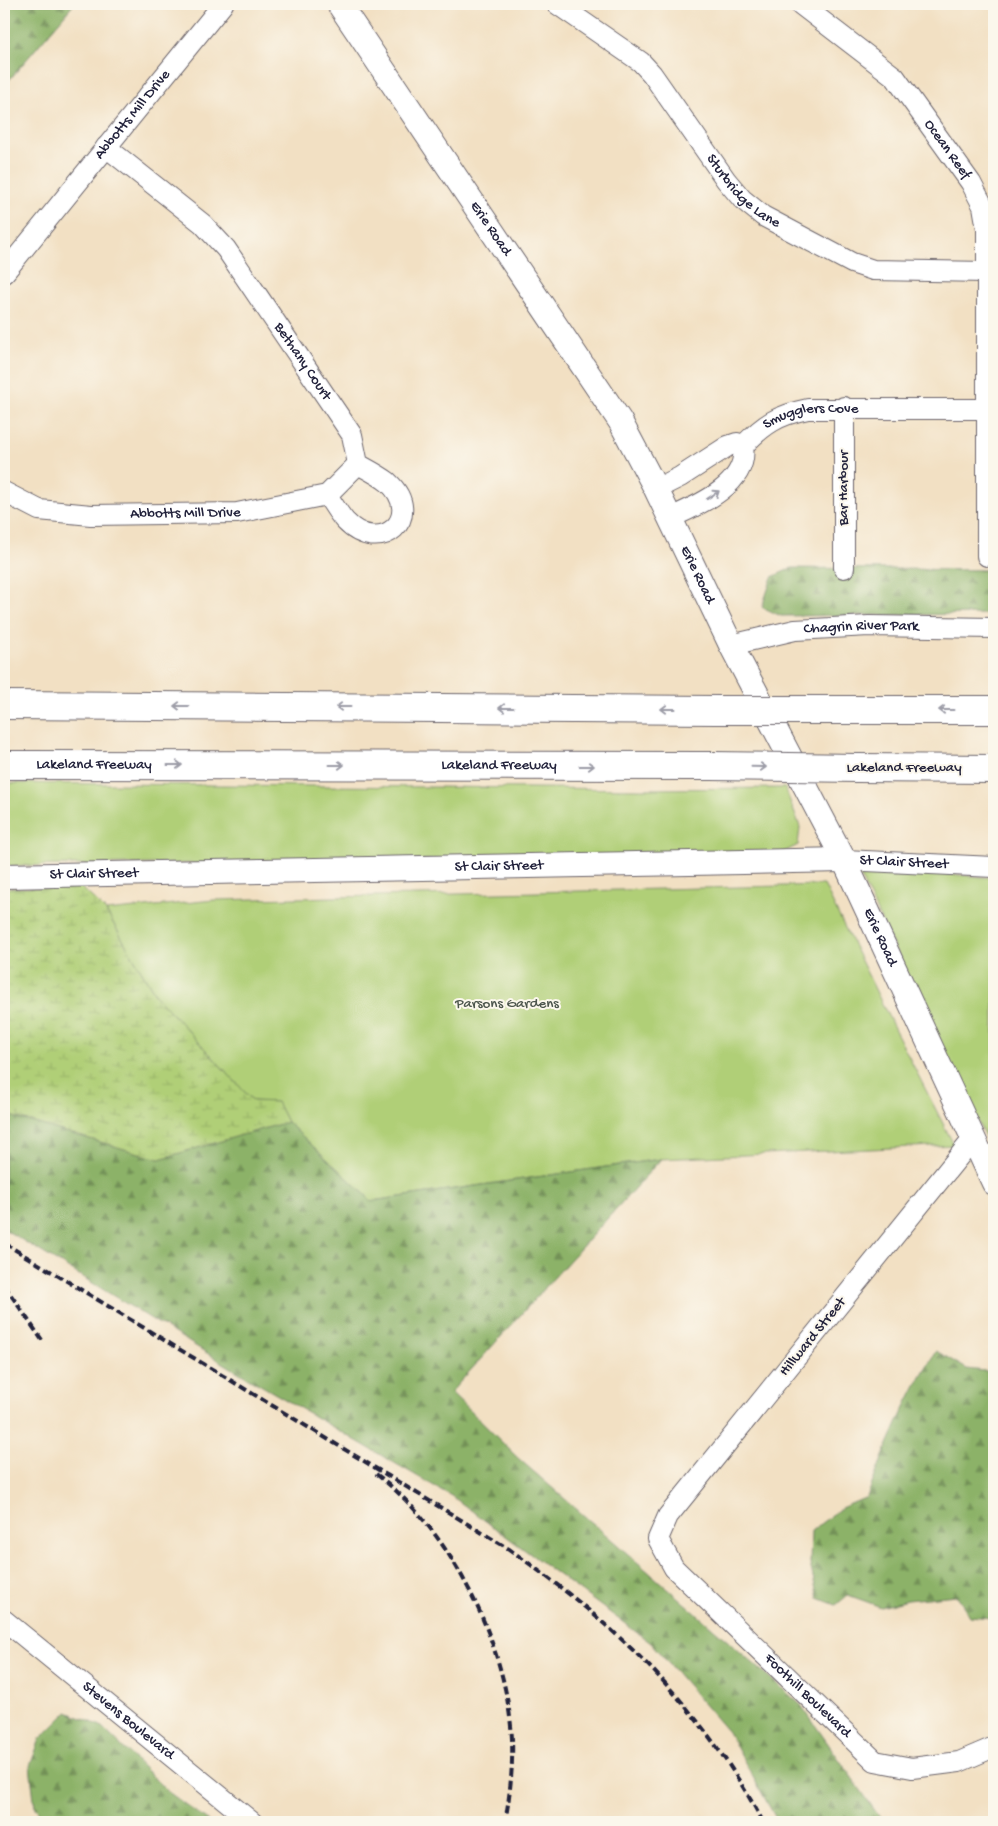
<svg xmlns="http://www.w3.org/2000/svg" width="998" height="1826" viewBox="0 0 998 1826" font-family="'Gochi Hand',sans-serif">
	<defs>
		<pattern id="forest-firs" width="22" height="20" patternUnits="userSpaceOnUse" patternTransform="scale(1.25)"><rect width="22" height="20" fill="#8cb268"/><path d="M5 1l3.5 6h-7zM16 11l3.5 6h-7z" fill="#729057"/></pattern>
		<pattern id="wetland-marsh" width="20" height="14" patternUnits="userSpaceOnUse" patternTransform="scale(1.25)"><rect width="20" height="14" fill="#b0cf77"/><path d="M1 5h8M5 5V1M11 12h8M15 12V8" fill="none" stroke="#97b168"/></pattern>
	</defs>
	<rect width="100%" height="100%" fill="#fbf7ec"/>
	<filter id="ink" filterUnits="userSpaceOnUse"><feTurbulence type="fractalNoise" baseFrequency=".02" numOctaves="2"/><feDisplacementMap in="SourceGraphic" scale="10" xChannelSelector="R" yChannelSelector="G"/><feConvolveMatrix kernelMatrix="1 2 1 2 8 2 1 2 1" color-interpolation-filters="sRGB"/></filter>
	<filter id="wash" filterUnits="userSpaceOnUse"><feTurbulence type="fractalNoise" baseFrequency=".0096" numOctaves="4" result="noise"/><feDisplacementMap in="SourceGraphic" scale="20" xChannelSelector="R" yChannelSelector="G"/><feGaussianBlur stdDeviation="1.12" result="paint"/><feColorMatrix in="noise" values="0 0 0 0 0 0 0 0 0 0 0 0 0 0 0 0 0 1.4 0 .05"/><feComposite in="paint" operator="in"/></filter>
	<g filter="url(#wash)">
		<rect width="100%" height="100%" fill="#f2e0c3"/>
		<path fill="#b0cf77" stroke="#697859" d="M4,783L641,789L785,788L800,827L798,845L778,855L4,866Z
			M855,866L994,878V1143H988Z
			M824,885L895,1030L954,1145L661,1159L372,1201L287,1122L277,1103L253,1101L156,996L106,911L214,900Z"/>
		<path fill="url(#forest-firs)" stroke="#576a52" d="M4,4H74L4,86Z
			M792,568L994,570V614L781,616L762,607L772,577Z
			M4,1114L159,1159L287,1122L372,1201L661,1159L451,1392L518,1458L801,1705L883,1822H778L728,1732L651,1643L453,1497L238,1372L4,1229Z
			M936,1351L967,1369L994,1372V1614L991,1618L970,1616L956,1595L908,1600L881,1607L848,1595L836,1605L818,1598L810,1564L811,1531L841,1508L867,1497C886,1447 907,1396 936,1351Z
			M67,1712L101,1726L167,1791L209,1822H48L35,1808L30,1766L40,1739Z"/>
		<path fill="url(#wetland-marsh)" stroke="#697859" d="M81,887L106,911L156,996L253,1101L277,1102L287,1122L159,1159L4,1114V888Z"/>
	</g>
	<g filter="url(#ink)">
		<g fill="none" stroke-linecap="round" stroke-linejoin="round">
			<defs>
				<g id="minor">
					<path id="s1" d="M557,4L641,62L652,74L726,180L742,199L763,216L852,263L873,270L987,272"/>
					<path id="s2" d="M800,4L895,77L971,183L983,206L987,229V556"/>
					<path id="s3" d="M106,147L203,224L226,249L352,435L358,464C367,469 379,475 388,482C426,517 380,558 345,521C338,513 333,504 327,495"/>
					<path id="s4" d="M4,273L223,4"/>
					<path d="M844,407V568"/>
					<path id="s5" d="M743,446C764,424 778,415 808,409H987"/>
					<path d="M656,489L680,477L728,446L737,443L743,446"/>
					<path id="s6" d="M4,492L39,510L91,515L237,513L327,495L358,464"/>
					<path d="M670,518C699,505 749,484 743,446"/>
					<path id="s7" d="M731,645L795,630L869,626L994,628"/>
					<path id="s8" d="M844,860L994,867"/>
					<path id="s9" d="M973,1139L668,1516L658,1539L674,1568L875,1761L912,1768L959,1762L994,1747"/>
					<path id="s10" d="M4,1620L252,1822"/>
				</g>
				<g id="tertiary">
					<path id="s11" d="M339,4L620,421L656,489L731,645L844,860L994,1183"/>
					<path id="s12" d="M4,876L844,860"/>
				</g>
				<g id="motorway">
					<path d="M4,705L717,710"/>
					<path d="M828,710H994"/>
					<path id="s13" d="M4,765L711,766"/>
					<path d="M857,768L994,769"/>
				</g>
			</defs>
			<use href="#minor" stroke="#6b646b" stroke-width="22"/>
			<use href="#tertiary" stroke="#6b646b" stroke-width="26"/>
			<use href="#motorway" stroke="#6b646b" stroke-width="30"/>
			<use href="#minor" stroke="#fff" stroke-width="20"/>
			<use href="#tertiary" stroke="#fff" stroke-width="24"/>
			<use href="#motorway" stroke="#fff" stroke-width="28"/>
			<path stroke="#22223b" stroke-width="4" stroke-dasharray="8 4" stroke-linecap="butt" d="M4,1243L509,1549C617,1626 700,1704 763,1822
				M4,1285L42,1340
				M376,1474C452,1531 507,1645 512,1739C513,1767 510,1795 505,1822"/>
			<defs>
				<path id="motorway-bridge" d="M717,710H828
					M711,766L857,768"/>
			</defs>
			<use href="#motorway-bridge" stroke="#6b646b" stroke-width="30" stroke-linecap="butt"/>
			<use href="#motorway-bridge" stroke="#fff" stroke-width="28"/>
		</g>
		<defs><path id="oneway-shaft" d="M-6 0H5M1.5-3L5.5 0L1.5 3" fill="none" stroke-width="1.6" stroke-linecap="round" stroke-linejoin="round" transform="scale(1.25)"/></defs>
		<g stroke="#9c9ca7">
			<use href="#oneway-shaft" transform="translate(713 495) rotate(-34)"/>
			<use href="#oneway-shaft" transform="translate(181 706) rotate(-180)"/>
			<use href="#oneway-shaft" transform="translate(343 707) rotate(-180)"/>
			<use href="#oneway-shaft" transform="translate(506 708) rotate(-180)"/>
			<use href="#oneway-shaft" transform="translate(668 709) rotate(-180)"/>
			<use href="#oneway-shaft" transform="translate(946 710) rotate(-180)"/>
			<use href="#oneway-shaft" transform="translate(175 765)"/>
			<use href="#oneway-shaft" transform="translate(337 765)"/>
			<use href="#oneway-shaft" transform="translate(587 766)"/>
			<use href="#oneway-shaft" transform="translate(759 767) rotate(1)"/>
		</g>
	</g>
	<g text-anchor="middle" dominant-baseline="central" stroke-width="4" stroke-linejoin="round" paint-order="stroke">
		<g font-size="15" fill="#22223b" stroke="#fbf7ec">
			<text stroke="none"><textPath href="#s4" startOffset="204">Abbotts Mill Drive</textPath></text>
			<text stroke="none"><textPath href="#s2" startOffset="209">Ocean Reef</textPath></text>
			<text stroke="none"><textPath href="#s1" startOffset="268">Sturbridge Lane</textPath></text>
			<text stroke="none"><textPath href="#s11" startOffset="271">Erie Road</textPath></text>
			<text stroke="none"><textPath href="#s3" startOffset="294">Bethany Court</textPath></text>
			<text stroke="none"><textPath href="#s5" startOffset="78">Smugglers Cove</textPath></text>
			<text transform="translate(844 488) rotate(-90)">Bar Harbour</text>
			<text stroke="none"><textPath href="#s6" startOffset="186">Abbotts Mill Drive</textPath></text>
			<text stroke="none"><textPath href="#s11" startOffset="675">Erie Road</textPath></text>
			<text stroke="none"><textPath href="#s7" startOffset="132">Chagrin River Park</textPath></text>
			<text stroke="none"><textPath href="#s13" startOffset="90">Lakeland Freeway</textPath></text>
			<text stroke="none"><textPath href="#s13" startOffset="495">Lakeland Freeway</textPath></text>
			<text x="904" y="768">Lakeland Freeway</text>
			<text stroke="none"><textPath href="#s8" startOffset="60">St Clair Street</textPath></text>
			<text stroke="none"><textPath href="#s12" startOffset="495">St Clair Street</textPath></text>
			<text stroke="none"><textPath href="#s12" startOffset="90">St Clair Street</textPath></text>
			<text stroke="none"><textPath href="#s11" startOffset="1081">Erie Road</textPath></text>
			<text transform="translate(813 1337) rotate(-51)">Hillward Street</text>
			<text stroke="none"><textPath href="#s9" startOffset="728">Foothill Boulevard</textPath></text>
			<text stroke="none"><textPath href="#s10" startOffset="160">Stevens Boulevard</textPath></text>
		</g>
		<g font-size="15" fill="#4d564d" stroke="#fbf7ec">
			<text x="507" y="1004">Parsons Gardens</text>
		</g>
	</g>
	<rect width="998" height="1826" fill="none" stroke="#fbf7ec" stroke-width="20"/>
</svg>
